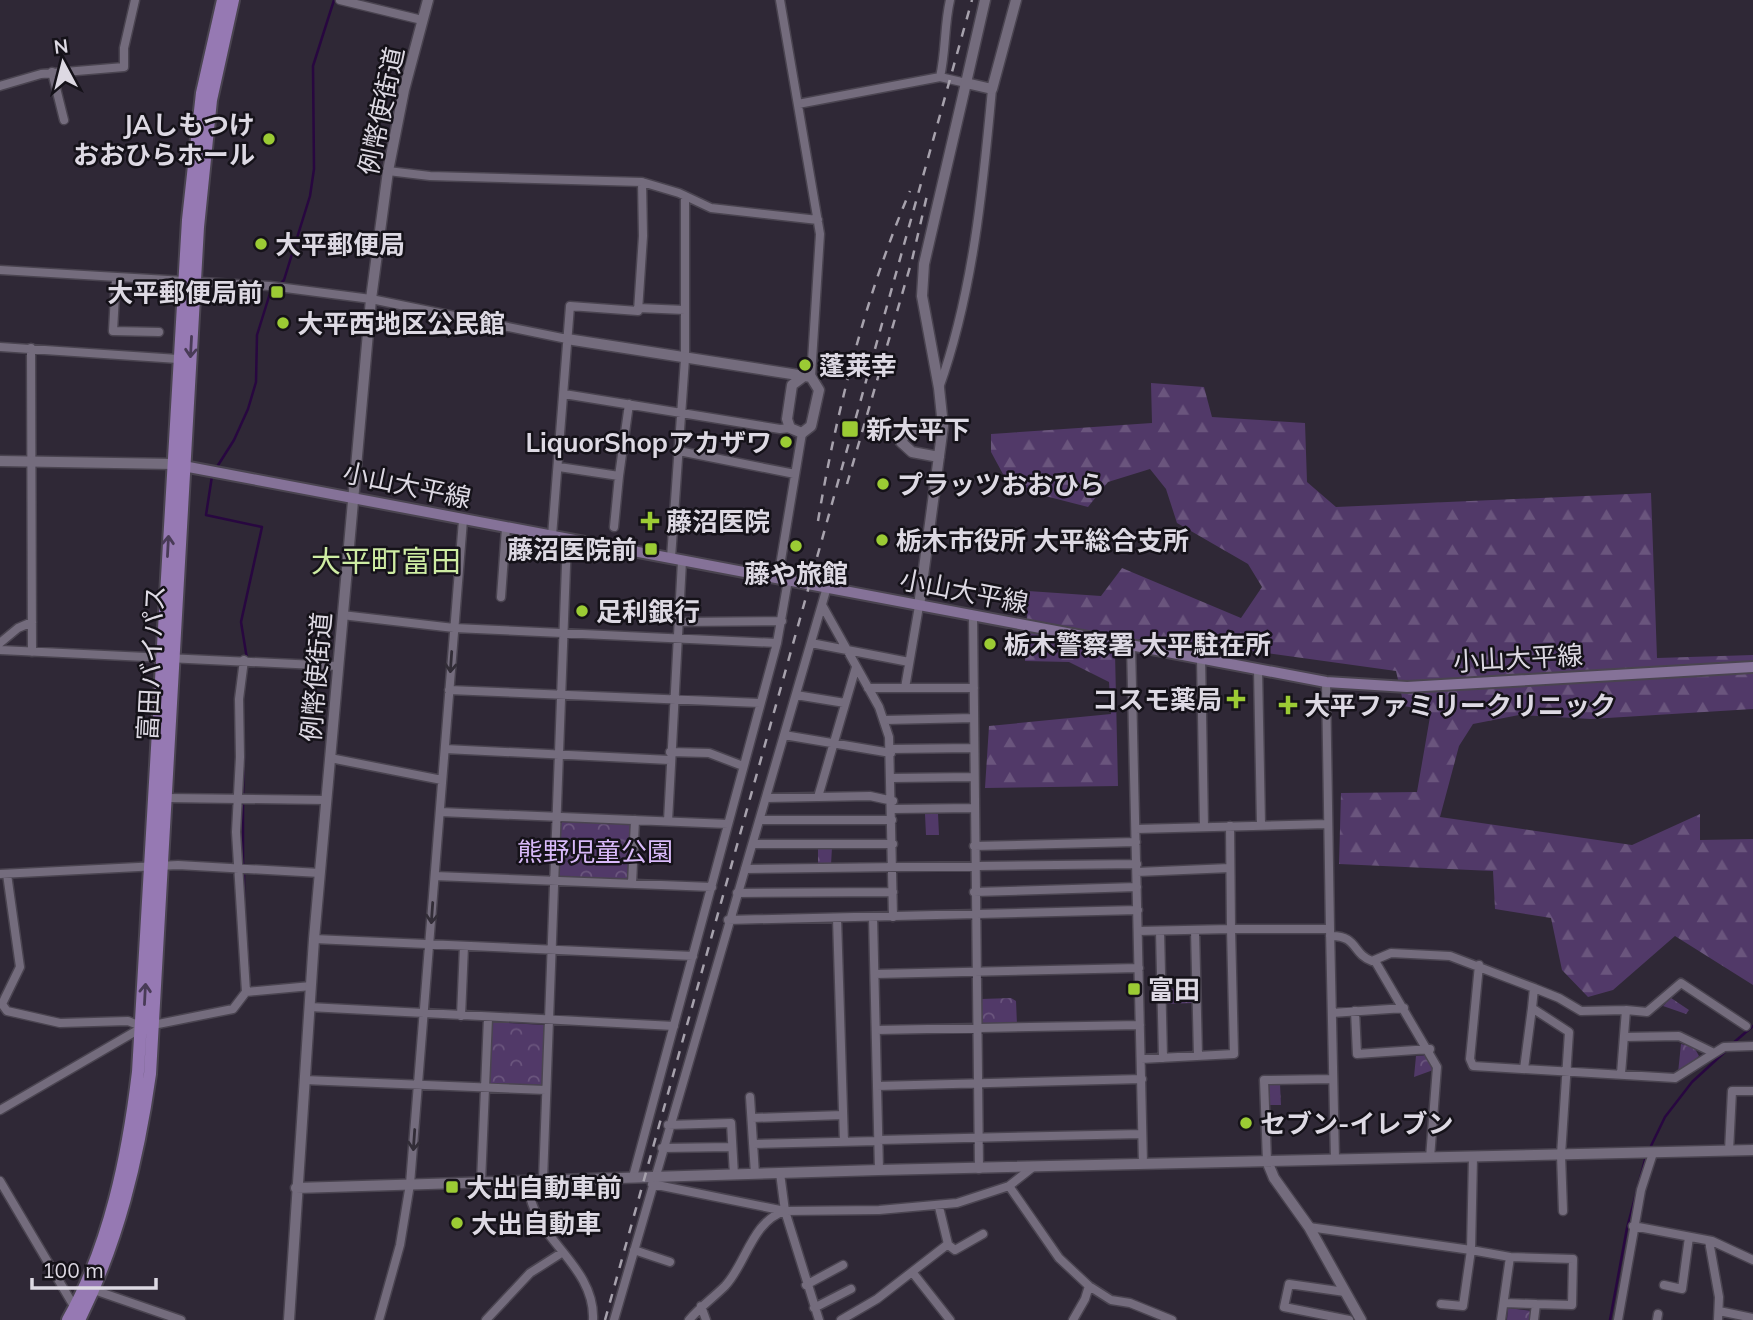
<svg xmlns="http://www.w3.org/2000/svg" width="1753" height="1320" viewBox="0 0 1753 1320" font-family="Mulish,'Noto Sans JP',sans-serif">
	<defs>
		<pattern id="forest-firs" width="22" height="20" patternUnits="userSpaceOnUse" patternTransform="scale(1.75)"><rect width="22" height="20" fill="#513968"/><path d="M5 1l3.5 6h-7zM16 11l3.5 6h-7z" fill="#6a557d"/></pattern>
		<pattern id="park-crowns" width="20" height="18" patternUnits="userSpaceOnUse" patternTransform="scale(1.75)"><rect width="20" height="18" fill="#513968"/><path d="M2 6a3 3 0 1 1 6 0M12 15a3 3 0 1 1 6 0" fill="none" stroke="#6a557d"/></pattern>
	</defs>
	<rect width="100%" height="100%" fill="#2f2836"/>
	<path fill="url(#forest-firs)" d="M1151,383L1204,387L1212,417L1305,423L1307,482L1336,507L1651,493L1657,658L1753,655V709L1591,719L1519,715L1473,724L1459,746L1440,817L1632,845L1700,814V840L1753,839V985L1675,936L1613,990L1588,997L1562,970L1551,918L1495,909L1493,871L1339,864L1341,793L1417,792L1431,711L1404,706L1396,671L1145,636L1115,653L1118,786L985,788L989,726L1111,714L1109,682L1069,662L1025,661L1028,591L1101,596L1122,568L1241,618L1262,587L1248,564L1177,523L1166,489L1150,469L1108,482L1088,507L1010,487L991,452V434L1152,423Z"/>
	<path fill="url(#park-crowns)" d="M925,814H938L939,835H926Z
		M562,822L631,824L629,880L558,878L559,826Z
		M818,847H832L831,865H818Z
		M1194,988V1003L1166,1004V989Z
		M1011,998L1016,1001L1017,1025L981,1024V999Z
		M1671,998L1689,1010L1686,1014L1663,1006Z
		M490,1022L544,1025L542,1086L488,1084Z
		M1681,1044L1694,1047L1699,1056L1678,1073Z
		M1429,1055L1436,1069L1414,1077L1416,1056Z
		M1280,1084L1281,1105H1270L1269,1085Z
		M1508,1308L1532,1311L1531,1320H1507Z"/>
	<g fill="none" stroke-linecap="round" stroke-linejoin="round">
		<path stroke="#280740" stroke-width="2.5" d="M280,284L284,280L310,196L314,169L313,66L334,0
			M215,470L234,440L248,409L256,382L257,335L271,290
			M212,476L206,515L262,527L241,622L247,659
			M243,795L244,756
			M243,802V865
			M244,872V897
			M247,945L249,973
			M1732,1044L1753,1026
			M1649,1150L1665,1117L1692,1082L1728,1049
			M1610,1320L1627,1228L1646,1156"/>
		<defs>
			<path id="minor" d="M340,0L422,20
				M780,0L820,234L811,377
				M52,72L64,120
				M940,77L966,83
				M0,86L41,74L124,67V48L135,0
				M798,104L940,77C946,51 944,26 950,0
				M388,171L430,176L642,182L679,193L711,208L818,220
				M0,270L270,286L371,299L567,339
				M116,277L113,331L159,332
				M638,308L685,310
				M0,347L178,359
				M31,348L32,652
				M939,388C973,293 983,188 992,89
				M564,394L780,429L790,428
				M679,451L795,474
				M559,467L619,476L629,404
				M614,527L619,476
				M552,536L570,306L638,311L643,236L642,182
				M671,558L685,359V196
				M778,578L802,433
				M501,597L506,528
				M822,605L879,707L889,737L893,917
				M342,615L454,628L777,643
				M973,616L979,1169
				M679,622L782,621
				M0,643L18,628L32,622
				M811,643L909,662
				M1131,645L1143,1164
				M0,650L337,666
				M1201,658L1204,827
				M1258,669L1261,825
				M1326,682L1330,929
				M868,688H974
				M905,688L919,606
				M449,690L760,703
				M796,695L845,703
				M885,720L974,718
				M784,735L891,753
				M445,749L670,760
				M890,749L974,748
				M670,752L709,753L743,766
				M330,758L442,780
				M892,778L974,777
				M818,797L856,667
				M166,798L326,800
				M766,798L870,796L893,801
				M893,809L974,808
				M440,812L728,824
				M760,820H892
				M668,821L682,561
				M1230,826L1231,929H1330L1335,1159
				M1136,829L1327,824
				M753,844H893
				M974,846L1136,842
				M745,869L1137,864
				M1137,872L1230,868
				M0,874L178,865L320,873
				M7,874L20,967L2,1004L7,1011L60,1023L128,1021L143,1027
				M435,876L712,887
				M632,884L635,820
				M974,892L1137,887
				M737,893L893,892
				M873,917L879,1170
				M837,918L844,1142
				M728,920L1138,910
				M1195,930L1198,1056
				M1138,931L1231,929L1234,1054L1141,1059
				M1160,931L1163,1058
				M1330,936C1358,935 1352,954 1372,961L1391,953L1450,956L1534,988L1532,1008L1569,1032L1561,1155L1563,1211
				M314,939L693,956
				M1375,961L1437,1067L1430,1158
				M1479,965L1470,1059L1473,1066L1675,1078L1724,1047L1753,1046
				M875,974L1139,968
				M1534,988L1559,998L1581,1011L1626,1010
				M246,992L311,986
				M309,1007L674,1026
				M1355,1011L1357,1054L1430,1049
				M1332,1013L1404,1008
				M461,1016L464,946
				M876,1030L1140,1025
				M1624,1037L1679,1036L1712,1052
				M1524,1069L1532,1008
				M1621,1074L1626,1010L1647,1012L1681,983L1746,1026
				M304,1080L546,1090
				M877,1086L1142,1079
				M750,1097L755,1174
				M0,1110L143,1027L233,1009L246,992L236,832L240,757L239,699L244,660
				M752,1118L843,1115
				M668,1125L731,1123L734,1175
				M878,1140L1142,1134
				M753,1144L878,1141
				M662,1148L732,1147
				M1729,1151L1732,1091H1753
				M1473,1157L1471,1250L1510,1257L1501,1320
				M1267,1161L1264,1080L1333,1079
				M780,1173L785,1211L819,1320
				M633,1177L777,643L788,580
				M543,1180L567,539
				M0,1181L75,1308
				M526,1181C529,1195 533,1209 540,1222C560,1253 595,1279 593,1320
				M481,1182L488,1018
				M652,1184L785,1211L879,1210L957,1203L1009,1186L1033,1167
				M1009,1186L1059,1258L1089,1286L1111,1300L1130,1303L1172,1320
				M1633,1226L1712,1241L1753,1260
				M1309,1227L1471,1250L1463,1306L1441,1304
				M1709,1241L1719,1297L1718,1320
				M947,1244L955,1250L983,1234
				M634,1250L670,1262
				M1510,1257L1573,1259L1572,1305L1536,1304
				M913,1273L950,1320
				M806,1285L843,1265
				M1664,1285L1682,1289L1689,1237
				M94,1290L181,1320
				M1345,1292L1289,1284L1284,1307L1349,1320
				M1504,1303L1536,1304L1534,1320
				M701,1306L706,1320
				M814,1308L851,1289
				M1719,1311L1753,1318
				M379,1320L400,1245L410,1184L463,520
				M486,1320L530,1273L563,1252
				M614,1320L827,587
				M689,1320C700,1307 713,1298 725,1286C746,1264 752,1221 785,1211
				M841,1320L877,1299L948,1244L939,1207
				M1073,1320L1085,1299L1089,1286
				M1618,1320L1641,1190L1653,1153
				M1657,1320L1658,1314"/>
			<path id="tertiary" d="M966,83L985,0
				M567,339L811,377L819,390L811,426L802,433L790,428L787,419L792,385L804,376
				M939,457L912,452L901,442L907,430L943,426
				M0,461L173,464
				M919,606L943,426L939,388L922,296L924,264L966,83L992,89L1016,0
				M1267,1161L1274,1178L1309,1227L1361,1320
				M296,1188L879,1170L1753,1150
				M289,1320L314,939L371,299L388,171L404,90L428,0"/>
			<path id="secondary" d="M178,465L1326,682L1407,687L1753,667"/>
			<path id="primary" d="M68,1320C110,1245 128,1156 138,1072L188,220L202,93L223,0
				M79,1320C118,1242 138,1159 150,1074L198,227L211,100L233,0"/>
		</defs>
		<use href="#minor" stroke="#4a4450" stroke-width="11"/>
		<use href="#tertiary" stroke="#4a4450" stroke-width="13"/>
		<use href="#secondary" stroke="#4a4450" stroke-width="14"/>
		<use href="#primary" stroke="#4a4450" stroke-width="16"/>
		<use href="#minor" stroke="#746c7d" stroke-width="8"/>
		<use href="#tertiary" stroke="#746c7d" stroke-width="10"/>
		<use href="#secondary" stroke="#857298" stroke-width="10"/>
		<use href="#primary" stroke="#9679b3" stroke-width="12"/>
		<path stroke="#a7a2ad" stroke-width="2.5" stroke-dasharray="9 9" stroke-linecap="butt" d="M847,484L912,260L928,191
			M818,521C836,412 867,291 910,191
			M605,1320L972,0"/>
	</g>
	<defs><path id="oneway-shaft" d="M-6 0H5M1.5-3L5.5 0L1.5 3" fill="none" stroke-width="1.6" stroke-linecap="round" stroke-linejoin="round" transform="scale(1.75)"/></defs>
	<g stroke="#493b57">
		<use href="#oneway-shaft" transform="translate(191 347) rotate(93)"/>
		<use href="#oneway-shaft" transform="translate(168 546) rotate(-87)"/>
		<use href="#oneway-shaft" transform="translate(145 994) rotate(-87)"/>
	</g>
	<g stroke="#322d37">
		<use href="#oneway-shaft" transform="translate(451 662) rotate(94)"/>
		<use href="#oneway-shaft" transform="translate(432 913) rotate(94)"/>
		<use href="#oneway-shaft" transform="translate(414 1140) rotate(94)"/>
	</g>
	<g fill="#9bcb34" stroke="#151219" stroke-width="2.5">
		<circle cx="269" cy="139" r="7"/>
		<circle cx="261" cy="244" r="7"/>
		<rect x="270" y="285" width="14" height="14" rx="3.5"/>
		<circle cx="283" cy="323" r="7"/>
		<circle cx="805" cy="365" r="7"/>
		<rect x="841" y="420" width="18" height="18" rx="3.5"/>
		<circle cx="786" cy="442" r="7"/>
		<circle cx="883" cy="484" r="7"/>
		<path d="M646.5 510.5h7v7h7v7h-7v7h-7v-7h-7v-7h7z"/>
		<circle cx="882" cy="540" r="7"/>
		<circle cx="796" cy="546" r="7"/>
		<rect x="644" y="542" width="14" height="14" rx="3.5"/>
		<circle cx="582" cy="611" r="7"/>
		<circle cx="990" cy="644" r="7"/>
		<path d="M1232.5 688.5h7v7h7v7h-7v7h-7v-7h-7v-7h7z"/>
		<path d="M1284.5 694.5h7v7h7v7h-7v7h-7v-7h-7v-7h7z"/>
		<rect x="1127" y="982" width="14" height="14" rx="3.5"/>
		<circle cx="1246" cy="1123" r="7"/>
		<rect x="445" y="1180" width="14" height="14" rx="3.5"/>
		<circle cx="457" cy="1223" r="7"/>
	</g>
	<g text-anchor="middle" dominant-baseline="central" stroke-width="5" stroke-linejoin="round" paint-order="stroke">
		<g font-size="26" fill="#ddd9e3" stroke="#151219">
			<text transform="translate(381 111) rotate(-78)">例幣使街道</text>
			<text transform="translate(407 485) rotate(12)">小山大平線</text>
			<text transform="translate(964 591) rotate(11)">小山大平線</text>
			<text transform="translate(1518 658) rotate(-3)">小山大平線</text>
			<text transform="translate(151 663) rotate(-87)">富田バイパス</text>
			<text transform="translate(316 677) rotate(-85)">例幣使街道</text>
		</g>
		<g font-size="26" font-weight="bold" fill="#ddd9e3" stroke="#151219" text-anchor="start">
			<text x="255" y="124" text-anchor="end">JAしもつけ<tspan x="255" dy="30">おおひらホール</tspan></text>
			<text x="275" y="244">大平郵便局</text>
			<text x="263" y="292" text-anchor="end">大平郵便局前</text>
			<text x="297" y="323">大平西地区公民館</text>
			<text x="819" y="365">蓬莱幸</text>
			<text x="866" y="429">新大平下</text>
			<text x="772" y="442" text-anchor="end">LiquorShopアカザワ</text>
			<text x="897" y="484">プラッツおおひら</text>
			<text x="666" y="521">藤沼医院</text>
			<text x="896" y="540">栃木市役所 大平総合支所</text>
			<text x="637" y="549" text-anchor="end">藤沼医院前</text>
			<text x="796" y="573" text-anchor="middle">藤や旅館</text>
			<text x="596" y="611">足利銀行</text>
			<text x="1004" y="644">栃木警察署 大平駐在所</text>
			<text x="1222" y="699" text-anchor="end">コスモ薬局</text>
			<text x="1304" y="705">大平ファミリークリニック</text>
			<text x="1148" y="989">富田</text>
			<text x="1260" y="1123">セブン-イレブン</text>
			<text x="466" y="1187">大出自動車前</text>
			<text x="471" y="1223">大出自動車</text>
		</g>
		<g font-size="26" fill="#d9bafa" stroke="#151219">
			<text x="595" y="851">熊野児童公園</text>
		</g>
		<g font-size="30" fill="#ceeca3" stroke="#151219">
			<text x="386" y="561">大平町富田</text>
		</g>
	</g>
	<g transform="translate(63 63) rotate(353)" stroke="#151219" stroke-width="5" paint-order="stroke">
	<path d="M0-5L12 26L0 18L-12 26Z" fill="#ddd9e3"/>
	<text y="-10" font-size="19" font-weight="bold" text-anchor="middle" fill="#ddd9e3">N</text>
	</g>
	<path d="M32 1278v10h124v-10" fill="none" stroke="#ddd9e3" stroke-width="3.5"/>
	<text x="42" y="1278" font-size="21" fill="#ddd9e3" stroke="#151219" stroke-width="5" paint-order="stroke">100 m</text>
</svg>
